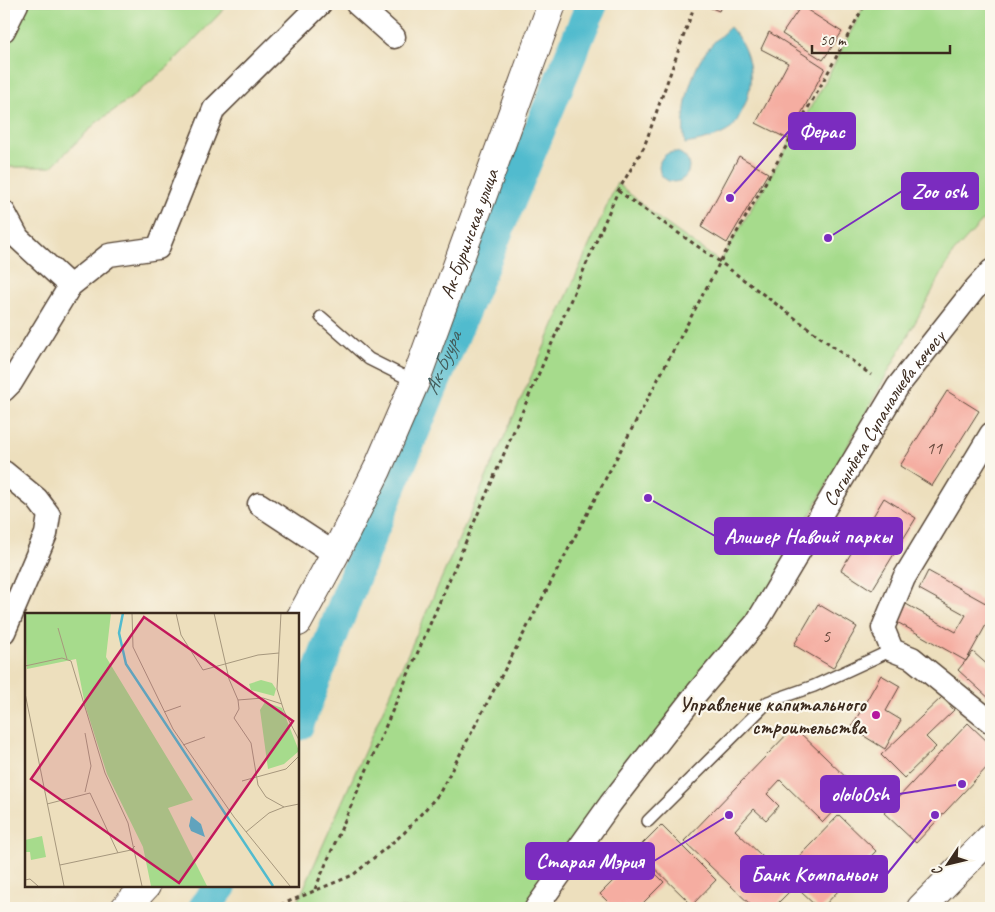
<svg xmlns="http://www.w3.org/2000/svg" width="995" height="912" viewBox="0 0 995 912" font-family="Caveat,sans-serif">
	<rect width="100%" height="100%" fill="#fbf7ec"/>
	<filter id="ink" filterUnits="userSpaceOnUse"><feTurbulence type="fractalNoise" baseFrequency=".02" numOctaves="2"/><feDisplacementMap in="SourceGraphic" scale="10" xChannelSelector="R" yChannelSelector="G"/><feConvolveMatrix kernelMatrix="1 2 1 2 8 2 1 2 1" color-interpolation-filters="sRGB"/></filter>
	<filter id="wash" filterUnits="userSpaceOnUse"><feTurbulence type="fractalNoise" baseFrequency=".0096" numOctaves="4" result="noise"/><feDisplacementMap in="SourceGraphic" scale="20" xChannelSelector="R" yChannelSelector="G"/><feGaussianBlur stdDeviation="1.12" result="paint"/><feColorMatrix in="noise" values="0 0 0 0 0 0 0 0 0 0 0 0 0 0 0 0 0 1.4 0 .05"/><feComposite in="paint" operator="in"/></filter>
	<g filter="url(#wash)">
		<rect width="100%" height="100%" fill="#eddfbd"/>
		<path fill="#a6db8c" stroke="#708255" d="M19,4H229L169,66L131,98L96,123L51,167H4V29Z
			M865,4H991V212L953,253L756,614L527,908H295L617,183L658,218L720,262L823,86Z"/>
		<path fill="#51bbce" stroke="#467276" d="M730,27C751,50 757,82 742,111C739,116 736,124 732,128C719,138 701,141 685,144C680,115 689,73 708,49C714,41 723,34 730,27Z
			M659 167a15 15 0 1 1 30 0a15 15 0 1 1-30 0Z"/>
		<g fill="none" stroke-linecap="round" stroke-linejoin="round">
			<g stroke="#51bbce" stroke-width="32">
				<path id="s1" d="M298,725L369,539L592,4"/>
				<path d="M204,908L221,886"/>
			</g>
		</g>
		<g id="blocks">
			<path fill="#f5ada1" d="M701,4H722L719,11Z
				M801,6L842,32L823,60L782,34Z
				M769,32L825,68L788,139L756,123L788,63L761,49Z
				M739,156L768,173L727,243L701,227Z
				M947,391L979,411L932,486L900,466Z
				M884,498L916,518L872,590L841,570Z
				M928,571L991,606V616L966,661L897,622L906,604L956,632L966,615L919,589Z
				M818,604L857,627L833,668L794,645Z
				M973,652L991,668V700L958,670Z
				M881,675L900,686L886,711L901,720L885,749L851,728Z
				M942,697L954,710L926,737L936,747L904,778L881,755Z
				M968,723L991,745V763L916,843L884,813Z
				M794,727L856,787L823,822L780,780L767,794L779,806L766,820L754,809L735,830L794,887L773,908H754L684,841Z
				M839,815L876,851L822,908H818L782,874Z
				M661,825L716,880L692,905L636,850Z
				M638,856L664,882L638,908H614L600,894Z"/>
		</g>
	</g>
	<g filter="url(#ink)">
		<use href="#blocks" fill-opacity="0" stroke="#564536" stroke-width="1"/>
		<g fill="none" stroke-linecap="round" stroke-linejoin="round">
			<defs>
				<path id="lane" d="M321,317L369,359L415,382
					M648,821L768,702L814,686L892,650"/>
				<g id="street">
					<path d="M357,4L394,37"/>
					<path d="M4,30L17,4"/>
					<path d="M4,212L18,238L70,286"/>
					<path d="M4,390L11,383L70,286L109,255L158,248L214,109L320,4"/>
					<path d="M991,434L904,578L883,628L892,650L912,658L991,722"/>
					<path d="M4,472L37,499L49,515L46,534L4,632"/>
					<path d="M259,504L335,554"/>
					<path id="s2" d="M536,908L611,803L695,695L757,622L898,386L973,291L991,271"/>
				</g>
				<g id="secondary">
					<path id="s3" d="M298,622L335,554L377,470L415,382L552,4"/>
					<path d="M125,908L146,886"/>
				</g>
				<path id="primary" d="M921,908L991,837"/>
			</defs>
			<use href="#lane" stroke="#564536" stroke-width="14"/>
			<use href="#street" stroke="#564536" stroke-width="25"/>
			<use href="#secondary" stroke="#564536" stroke-width="30"/>
			<use href="#primary" stroke="#564536" stroke-width="30"/>
			<path stroke="#564536" stroke-width="3" stroke-dasharray="4 4" stroke-linecap="butt" d="M618,191L720,262L871,375
				M315,889L618,191L644,147L695,4
				M273,908L353,875L404,833L439,794L720,262L820,87L865,4"/>
			<use href="#lane" stroke="#fff" stroke-width="11"/>
			<use href="#street" stroke="#fff" stroke-width="22"/>
			<use href="#secondary" stroke="#fff" stroke-width="28"/>
			<use href="#primary" stroke="#fff" stroke-width="28"/>
		</g>
	</g>
	<circle fill="#b5179e" stroke="#fbf7ec" stroke-width="2" cx="876" cy="715" r="5"/>
	<g text-anchor="middle" dominant-baseline="central" stroke-width="4.5" stroke-linejoin="round" paint-order="stroke">
		<g font-size="18" fill="#6a4b3f">
			<text x="934" y="448">11</text>
			<text x="826" y="636">5</text>
		</g>
		<g font-size="20" fill="#3b2a1e" stroke="#fbf7ec">
			<text stroke="none"><textPath href="#s3" startOffset="425">Ак-Буринская улица</textPath></text>
			<text stroke="none"><textPath href="#s2" startOffset="602">Сагынбека Супаналиева көчөсү</textPath></text>
		</g>
		<g font-size="20" font-weight="bold" fill="#3b2a1e" stroke="#fbf7ec" text-anchor="end">
			<text x="866" y="704">Управление капитального<tspan x="866" dy="23">строительства</tspan></text>
		</g>
		<g font-size="21" font-style="italic" fill="#435d5c" stroke="#fbf7ec">
			<text stroke="none"><textPath href="#s1" startOffset="390">Ак-Буура</textPath></text>
		</g>
	</g>
	<g transform="translate(25 613)">
		<rect width="274" height="274" fill="#eddfbd"/>
		<path d="M0,0H86L81,44L168,187L143,195L182,273H126L118,234L82,161L60,92L51,46L2,56ZM236,67L247,70L251,76L249,83L226,77L224,71ZM240,89L257,95L274,138L259,151L243,156L235,97ZM17,223L21,244L6,247L5,239H0V227Z" fill="#a6db8c"/>
		<path d="M166,203L176,211L180,224L166,218L164,213Z" fill="#51bbce"/>
		<path fill="none" stroke="#51bbce" stroke-width="2.5" d="M98,0L94,20L101,51L248,273"/>
		<path fill="none" stroke="#a6977d" stroke-width="1" d="M107,0L108,34L148,116L209,204L265,273M151,0L156,22L178,57L233,42L254,40M189,0L204,66L213,87L214,96L209,105L226,130L233,172L241,184L259,194L274,191M256,0L252,76L259,98L274,127M33,15L42,46M0,53L37,45L46,48L80,160L103,210L117,273M0,80L39,273M213,87L238,85L257,91M139,99L156,93M60,120L66,153L60,179M158,132L180,124M217,168L261,156L274,143M22,191L65,180L93,240M221,219L244,200L259,194M35,252L106,237L110,233M0,267L5,266L13,273"/>
		<path fill="#c2185b" fill-opacity="0.15" stroke="#c2185b" stroke-width="2.5" d="M119,4L268,108L154,270L6,166Z"/>
		<rect width="274" height="274" fill="none" stroke="#3b2a1e" stroke-width="2.5"/>
	</g>
	<path fill="none" stroke="#7b2cbf" stroke-width="2" d="M730 198L789 131M828 238L902 191M648 498L715 536M962 784L899 794M729 815L654 861M935 815L887 874"/>
	<g fill="#7b2cbf" stroke="#fbf7ec" stroke-width="2">
		<circle cx="730" cy="198" r="5"/>
		<circle cx="828" cy="238" r="5"/>
		<circle cx="648" cy="498" r="5"/>
		<circle cx="962" cy="784" r="5"/>
		<circle cx="729" cy="815" r="5"/>
		<circle cx="935" cy="815" r="5"/>
	</g>
	<g fill="#7b2cbf" stroke="#7b2cbf" stroke-width="2">
		<rect x="789" y="113" width="66" height="36" rx="5"/>
		<rect x="902" y="173" width="76" height="36" rx="5"/>
		<rect x="715" y="518" width="187" height="36" rx="5"/>
		<rect x="821" y="776" width="78" height="36" rx="5"/>
		<rect x="526" y="843" width="128" height="36" rx="5"/>
		<rect x="741" y="856" width="146" height="36" rx="5"/>
	</g>
	<g font-size="21" text-anchor="middle" font-weight="bold" fill="#fff">
		<text x="822" y="138">Ферас</text>
		<text x="940" y="198">Zoo osh</text>
		<text x="808" y="543">Алишер Навоий паркы</text>
		<text x="860" y="801">ololoOsh</text>
		<text x="590" y="868">Старая Мэрия</text>
		<text x="814" y="881">Банк Компаньон</text>
	</g>
	<rect width="995" height="912" fill="none" stroke="#fbf7ec" stroke-width="20"/>
	<g transform="translate(948 864) rotate(235)" stroke="#fbf7ec" stroke-width="4" paint-order="stroke">
	<path d="M0-4L9 19L0 12L-9 19Z" fill="#3b2a1e"/>
	<text y="-8" font-size="14" font-weight="bold" text-anchor="middle" fill="#3b2a1e">С</text>
	</g>
	<path d="M812 45v8h138v-8" fill="none" stroke="#3b2a1e" stroke-width="2.5"/>
	<text x="820" y="45" font-size="15" fill="#3b2a1e" stroke="#fbf7ec" stroke-width="4" paint-order="stroke">50 m</text>
</svg>
